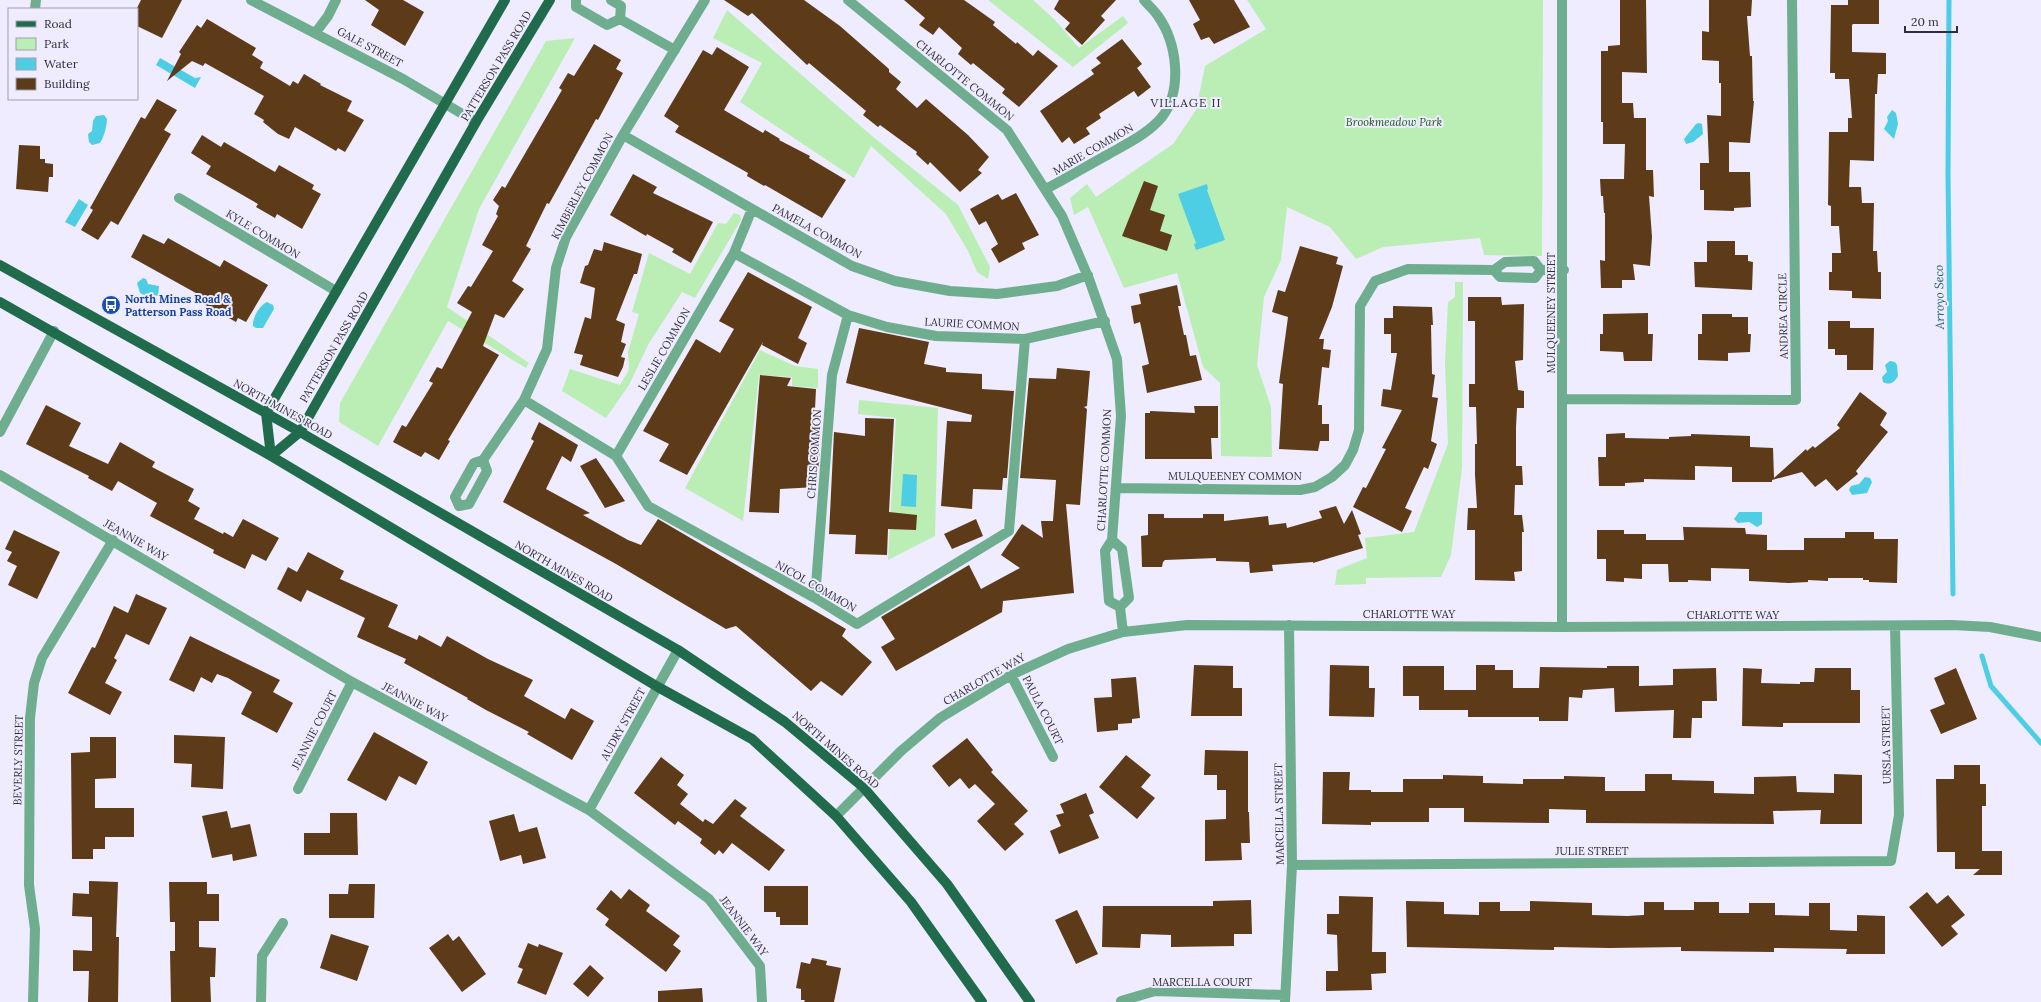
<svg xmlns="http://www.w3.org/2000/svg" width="2041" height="1002" viewBox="0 0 2041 1002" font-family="Lora,serif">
	<rect width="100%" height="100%" fill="#eeecfe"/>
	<path fill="#baeeb5" d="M988,0H1033L1055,20L1079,48L1123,16L1128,23L1073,67Z
		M1247,0H1543L1542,256L1484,255L1480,238L1383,247L1356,259L1330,227L1287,207L1281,260L1264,297L1257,365L1271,407L1272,457L1221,456L1220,383L1203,367L1177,273L1124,288L1088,207L1074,215L1070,198L1087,184L1096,197L1173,144L1196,110L1205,66L1266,29Z
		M727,10L872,136L958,205L990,267L988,279L977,272L968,251L946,214L871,146L854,178L740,102L762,63L713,38Z
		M575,38L479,209L447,307L529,363L526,368L448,321L378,446L339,422L340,403L546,41Z
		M734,213L740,215L741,220L695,298L682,292L648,345L629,385L606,418L562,391L570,369L620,385L629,370L628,352L639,314L632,312L649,253L690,274L718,223L726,224Z
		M1455,282H1463L1462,468L1451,555L1441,577L1366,578V584L1335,585L1337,570L1367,558L1365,538L1414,532L1448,444L1445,363L1448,302L1455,297Z
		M760,350L795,366L818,369V388L792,386V377L759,375L743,521L685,488Z
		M859,400L938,408L935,536L888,560L896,418L858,414Z"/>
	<path fill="#4ecee4" d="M160,58L195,78L201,77L195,88L156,65Z
		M1892,110L1896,113L1898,124L1894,139L1884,129L1888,121L1887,117Z
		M104,115L107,119C107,126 104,137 100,143L92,145L89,142L88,134L92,131L93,121L96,116Z
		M1699,123L1702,124L1703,134L1693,142L1686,144L1684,139L1696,124Z
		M1207,184L1208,189L1207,190L1225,240L1196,250L1194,244L1196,243L1178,194Z
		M79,199L88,205L75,227L65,222Z
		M143,278L146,279L148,284L159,286L158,296L153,295L150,298L140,293L137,283Z
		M267,302L273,305L274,309L263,328H256L253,326C252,318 260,305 267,302Z
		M1890,361L1895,362L1897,365L1898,376C1895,382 1890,386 1883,382L1882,377L1887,372L1885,365Z
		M903,474L917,475L916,507L901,506Z
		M1865,477L1870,478L1872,482L1867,493L1852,495L1849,490L1851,486L1859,484Z
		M1739,512H1762V524L1757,527L1749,522L1738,523L1734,519Z"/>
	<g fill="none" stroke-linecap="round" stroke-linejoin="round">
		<path stroke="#4ecee4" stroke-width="5" d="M1949,0L1948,174L1953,594
			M1982,656L1991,686L2041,743"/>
	</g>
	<path fill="#5d3a18" d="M141,0H182L162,38L137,26V8Z
		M365,0H403L424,12L405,46L371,25L379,10Z
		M724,0H804L840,26L889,69V72L901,82L896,89L917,108L926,99L968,135L989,157L978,170L982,173L960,192L930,162L928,165L916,154L917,152L880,125L878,127L863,115L866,111L809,63L807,65L752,13L748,16Z
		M904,0H964L995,22L993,25L1016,44L1017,42L1033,56L1038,50L1058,66L1019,107L1002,93L1005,89L973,63L971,65L958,54L962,48L939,27L933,35L919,25L925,18Z
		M1059,0H1116L1101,16L1105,20L1082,45L1065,29L1070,23L1054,9Z
		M1189,0H1234L1250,27L1214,44L1209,37L1201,40L1193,24L1200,20Z
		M1620,0H1646L1647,73L1622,72V103H1633L1634,118H1646V170H1653L1654,197L1649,196L1652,237L1650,266L1633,264L1635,280H1622V288H1601L1600,260L1605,261V213H1604L1603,196H1601L1600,179H1624L1625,144H1603V122H1601V51H1608V46L1620,45Z
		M1709,0H1752L1751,16H1747L1750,56H1752L1753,101H1754L1750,143L1729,142V172H1750L1751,207L1734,208V211L1704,210V190H1700V163H1709L1707,115L1721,116V83H1719V61L1702,60V31L1709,32Z
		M1848,0H1879V24H1853L1852,25V52L1886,53V74H1878L1877,94H1875L1874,161L1850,160L1849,187H1861L1862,203H1874L1873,251H1877L1878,272H1881V299L1852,298V291L1829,290V272H1832V253H1841L1839,226H1831V206L1828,205L1829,132H1848V118H1852L1849,79H1835V73H1830L1831,5H1848Z
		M207,19L256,48L252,55L263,62L260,68L290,86L293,81L298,84L304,74L321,84L320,85L352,101L347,111L364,120L345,152L338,148L336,151L295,127L289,139L278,134L263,122L264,120L254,114L264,96L205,63L203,66L192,61L167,81L181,54L179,52L197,25L201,28Z
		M1122,39L1142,64L1137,68L1151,87L1138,97L1134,91L1099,114L1101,118L1086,128L1090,134L1074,144L1069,137L1062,143L1040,111L1094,74L1091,70L1101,63L1096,58Z
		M594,44L621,60L616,69L623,73L598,120L596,119L549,204L547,203L526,246L531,249L512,281L524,289L504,318L495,314L483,346L499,355L448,440L450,441L439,460L425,452L421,457L393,442L402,425L406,427L433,383L429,381L437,367L442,369L472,312L457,303L468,286L471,287L493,251L482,245L498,216L496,214L499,206L493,200L502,186L505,188L562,90L559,88L568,73L574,76Z
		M717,47L749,67L724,110L763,133L765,130L780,139L779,140L810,156L809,158L846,180L822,218L765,185L764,186L747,176L748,173L675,132L679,126L664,116L703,50L712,55Z
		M157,99L177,110L164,130L171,134L118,225L111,221L98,240L81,230L93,210L90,208L141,117L145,119Z
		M202,135L221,147L224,142L275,172L279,165L314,185L312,189L321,194L302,229L277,214L275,218L256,207L258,204L206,174L211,166L191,153Z
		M19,145L40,146V159H45V163L53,164V177H49L48,192L16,189Z
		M633,174L657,187L653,193L713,222L691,263L672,252L674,249L647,234L646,236L610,215Z
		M1144,181L1158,186L1150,210L1165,215L1160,231L1172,235L1167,251L1122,236Z
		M1016,193L1039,235L1022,243L1025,249L999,263L991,249L998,244L986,221L979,225L970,209L998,194L1002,200Z
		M143,234L164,244L168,238L220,267L224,260L268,285L246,322L238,318L236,322L200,302L203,297L131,257Z
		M1707,241H1735V255H1748V261L1753,262L1752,290L1695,287L1694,262H1707Z
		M604,242L642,254L637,274H634L616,320L625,324L621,342L626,344L621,357L625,358L623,367L618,377L580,365L583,355L574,353L585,317L591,319L595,288L580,283L585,266L588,265L594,249L602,251Z
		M1300,246L1338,257L1336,264L1343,266L1332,307L1319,339H1324L1323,349L1331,350L1329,368L1322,367L1318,405H1322V424H1329V441H1320L1318,451L1279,449L1283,384L1279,383L1288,317L1272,312L1278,290L1285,292Z
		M748,272L812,307L798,338L807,343L798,364L762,345L763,342L687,475L659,461L669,444L643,431L696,339L720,353L734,329L719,321Z
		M1177,285L1181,306H1178L1184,335H1186L1190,356L1196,355L1202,380L1147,393L1142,366L1149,364L1140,322L1134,324L1131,306L1141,304L1139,294Z
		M1468,297H1501L1502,305L1524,304L1523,360L1515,361L1518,390L1524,391V408H1517L1516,427V466H1522L1523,485H1515L1514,515H1522L1524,532H1522V571L1514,572L1515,581L1475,580V530H1467L1468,508H1477L1475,475V444H1477L1476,407H1469V384H1475V321H1468Z
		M1393,306L1432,307L1433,325H1431L1432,374L1435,375L1432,397L1438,398L1431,441L1437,444L1428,469L1424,467L1405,508L1412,511L1402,532L1353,507L1363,487L1366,488L1386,449L1382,448L1402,410L1381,406L1383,389L1391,390L1397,353H1391V334H1384V318H1393Z
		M1648,313V334H1653L1652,361H1624L1623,352L1600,351V334H1603V314Z
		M1702,314H1732V317H1748V334H1751L1750,352L1728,353V361L1698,360V334H1702Z
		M1828,321H1850V328H1874L1873,370H1847V355H1835V349H1828Z
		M859,328L929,342L924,364L946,368V372L982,374V389L1014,391L1007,478H1003L1002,490L973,489L972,509L941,506L947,421L971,422L972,415L846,383Z
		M1057,368L1090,371L1087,406L1084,407L1087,409L1080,505L1066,504L1074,593L1003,601L1002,612L896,671L881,647L895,639L881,617L969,565L981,589L1020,568L1001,555L1022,524L1043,538L1041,521H1053L1056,480L1020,478L1029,378L1056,379Z
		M760,375L791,378L787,386L816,389L814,429L821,430L817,487L780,489L779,513L749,512Z
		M1860,392L1887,413L1880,425L1888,432L1856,471L1858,474L1837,491L1826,479L1815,487L1802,472L1772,480V482H1732V467L1695,466V480L1644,479V482L1625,483V486H1599L1598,457H1606V434L1625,433V438L1669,439V437L1691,436V434L1750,436V447L1773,448L1774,478L1806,449L1807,451L1813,446L1815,448L1840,428L1837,425Z
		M46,405L81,423L69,446L108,464L120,442L155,462L152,467L194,489L188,501L200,508L194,519L223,534L224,532L233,537L243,519L279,538L266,561L252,554L245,569L213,553L214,550L150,516L157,503L118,481L112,491L88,478L89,476L26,444Z
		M1194,406H1218V438H1211L1212,459H1145V413H1150V411L1195,413Z
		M865,418L894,419L889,512L917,515L916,530L888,529L887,555L855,554L856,535L829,534L834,432L865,436Z
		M539,422L578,445L571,462L562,456L546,489L590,513L583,515L628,540L641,545L658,519L846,629L842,636L872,662L842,696L821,681L811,691L736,626L726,629L616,564L503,502L534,441L531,439Z
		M596,458L625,501L605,508L580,466Z
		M1336,506L1344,524L1352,510L1361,534L1358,535L1363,548L1313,563V562L1272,565L1273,571L1250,573L1249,562L1216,561V558L1165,560L1163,562L1162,567H1142L1141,536L1148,535V514H1164V518H1203V514H1224V521L1268,516L1269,525L1286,523L1287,528L1322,518L1319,511Z
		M976,519L983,536L952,549L944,534Z
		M1683,527L1745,528L1746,534L1767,535V550H1804V538H1845V532H1874V539H1898L1897,583L1869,582V580H1863V578H1828V581L1808,580V582L1789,583L1749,581V569L1711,568V581L1688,580V582H1669L1668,564H1642V579L1624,578V582L1606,581V559H1597V530H1624V534H1646V540H1684Z
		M14,530L60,552L37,599L8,585L17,566L7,561L12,552L5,549Z
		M308,552L344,571L340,579L398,605L388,627L417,640L419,635L441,647L447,636L488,659L533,680L524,696L565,719L571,708L594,721L572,760L527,734L529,732L486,710L467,699L468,698L404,663L406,659L357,637L365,618L307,590L301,602L277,589L288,567L297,572Z
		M136,594L167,608L149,645L126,634L114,658L117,660L105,683L122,692L110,715L68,693L92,647L95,648L114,606L128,613Z
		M190,636L280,680L273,692L293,703L277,733L241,714L252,692L228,678L217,674L212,683L201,677L194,692L169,680Z
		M1194,665L1233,666V688H1242V716H1191Z
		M1330,665L1369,666V688H1375L1374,717L1329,716Z
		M1476,665H1495V670H1513V688H1539L1540,667L1607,668V666H1639V686L1673,685V669L1716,668L1717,701H1702V718H1692L1691,738H1673L1674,710L1615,712L1614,688L1583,690L1582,698L1569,697L1568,721H1539V717H1468V710H1419V696H1403V666H1444V690H1476Z
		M1743,668L1762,669L1761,683L1800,684V682H1814L1815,668H1851V690H1860V723H1783V727L1742,726Z
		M1956,668L1977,719L1941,734L1930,710L1945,704L1934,678Z
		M1136,677L1140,718L1132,719V723L1118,724V730L1097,732L1094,698L1112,697L1111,679Z
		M374,732L428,762L416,785L399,776L386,801L347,780Z
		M174,735L225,737L223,789L191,787L192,764L174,763Z
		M90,737H116V778L95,779V808H134V837H105V849H93V859H72L71,753L90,752Z
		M967,738L993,770L991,772L1028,811L1014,824L1024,834L1005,851L977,821L995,804L975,784L969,789L960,778L949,787L932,766Z
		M1205,750L1248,751V812H1249L1250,843H1241L1242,860L1205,861V820L1226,819V790H1217V775H1204Z
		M1126,755L1151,775L1141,787L1155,798L1137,819L1099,787Z
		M661,757L684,775L677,785L688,794L680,804L703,822L705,819L713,824L735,799L747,808L740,816L785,850L769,871L732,843L723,854L719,850L715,855L700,843L702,839L678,821L675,825L634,793Z
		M1954,765H1980V784H1986V806H1982V851H2002V875H1973L1980,869H1955V852H1937L1936,779H1954Z
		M1323,772H1350L1349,790H1371V792H1403V779H1443V775L1483,776V783L1523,784V779H1564V776L1605,777V791H1645V774H1672V780L1714,781V793L1754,794V777L1796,776L1797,792L1834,793V774L1862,775V824H1820L1821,810L1773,811L1774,824L1586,823V810L1549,809V823L1464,822V808H1429V822H1371V825L1322,824Z
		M1086,793L1094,813L1089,815L1099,838L1059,854L1050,831L1061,826L1056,815L1064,813L1060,804Z
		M227,811L231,828L250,824L257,856L233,861L232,854L212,858L202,816Z
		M330,813H357L358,855H304V833H330Z
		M514,814L519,832L537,827L546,858L523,864L521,855L500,861L489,821Z
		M89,881L118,882L116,937H119L118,1002H88L89,971H73V950L92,951V917L72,916L73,893L89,894Z
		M169,882H207V894H219V921H199V947L216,948L215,977H210L211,1002H171L170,951H175V922H170Z
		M349,884H375L374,918H329V894H348Z
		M764,886H808V925H780V917H776V912H764Z
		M629,889L650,905L646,911L680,936L673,945L681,951L666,972L605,925L609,919L596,909L611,890L621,899Z
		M1927,892L1937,904L1948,895L1965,915L1951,926L1958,934L1942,947L1909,907Z
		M1339,896L1373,897L1372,952H1386V973L1371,974L1372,990L1326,991V971H1338L1337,935L1327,934V914H1339Z
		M1251,900L1252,934H1234V946L1171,947V935L1141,934L1140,948L1102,947L1103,906H1213V901Z
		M1406,901L1444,902V914L1479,915V902H1500V911H1530V901L1592,903V915L1627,916L1644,915V902H1664V910H1694V902H1719V913H1749V903H1775V915L1809,916V903H1830V930L1857,931V915L1885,916V954H1846L1847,949L1774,948V952L1681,951V947L1609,948L1554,947V950L1407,947Z
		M1077,910L1098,954L1076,964L1055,920Z
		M331,934L369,946L357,981L320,968Z
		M448,934L453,941L459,936L486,974L462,992L429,948Z
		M528,943L538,947L539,944L563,953L546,995L517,983L523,969L518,967Z
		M812,958L827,961L826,965L841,968L834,1002H804L805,1000H801V989L796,988L801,962L810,964Z
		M590,965L604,978L588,997L573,984Z
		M702,988L703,1002H658V991Z"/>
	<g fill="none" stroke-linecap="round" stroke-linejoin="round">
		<path stroke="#6fad8f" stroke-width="10" d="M251,0L403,79L476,122
			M576,0V7L607,25L620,19
			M611,0L621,6L620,19
			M848,0L1007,130L1062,216L1089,279L1117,359L1121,416L1112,540L1105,551L1109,601L1120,607
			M35,9L36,0
			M620,19L675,50
			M316,32L328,16L336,0
			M623,135L852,266L895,281L950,291L997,294L1057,286L1088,275
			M1046,189C1067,178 1087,166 1107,155C1126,144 1148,134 1162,117C1183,89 1177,43 1158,16C1154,10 1148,5 1144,0
			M179,198L336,291
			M734,253L848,315L887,327L936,336L1025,339L1105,321
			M1494,270L1500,277L1535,278L1541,270
			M1541,270H1564
			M1563,399L1796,400L1792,0
			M524,400L616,456L648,506L815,598L857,624L1009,531L1025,339
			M0,432L54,331
			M616,456L734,253L752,209
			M0,475L352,682L589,810L709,899L760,966L762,1002
			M1116,488L1300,490L1315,487L1332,477L1345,465L1353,450L1359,430L1360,306L1375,281L1408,269L1494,270L1505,262L1534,261L1541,270
			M459,506L455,497L474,463L483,460L524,400L547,349L556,268L566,237L623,135L705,0
			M459,506L469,504L487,471L483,460
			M1112,540L1122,549L1129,598L1120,607L1123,632
			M815,598L832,375L848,315
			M1562,627V0
			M1011,675L1053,757
			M298,789L352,682
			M589,810L678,650
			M836,816L901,751L940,718L1011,675L1068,649L1123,632L1187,625L1562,627L1952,625L1990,627L2041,637
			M1292,865L1891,861L1899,815L1895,626
			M1121,1001L1155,991L1284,995
			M33,1002L35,929L29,885L30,718L34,683L42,658L113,540
			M261,1002L262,956L283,923
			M1285,1002L1292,865L1289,625"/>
		<path stroke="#206b4c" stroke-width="10" d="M0,265L300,432L678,650L785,722L863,787L947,884L1030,1002
			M0,302L271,456L658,687L752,739L836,816L911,902L982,1002
			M271,456L300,432L476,122L550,0
			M271,456L266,413L505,0"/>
	</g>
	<defs>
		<symbol id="bus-disc" viewBox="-11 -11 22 22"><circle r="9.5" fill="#1a4fb4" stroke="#eeecfe"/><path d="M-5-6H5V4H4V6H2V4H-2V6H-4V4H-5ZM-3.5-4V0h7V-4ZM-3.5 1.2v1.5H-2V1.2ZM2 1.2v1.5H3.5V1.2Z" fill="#fff"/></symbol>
	</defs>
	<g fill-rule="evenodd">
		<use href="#bus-disc" x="100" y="294" width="22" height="22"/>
	</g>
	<g text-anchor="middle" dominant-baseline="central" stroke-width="4" stroke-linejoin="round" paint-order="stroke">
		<g font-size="11" fill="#2f2e37" stroke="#eeecfe">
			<text transform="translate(370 47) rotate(28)">GALE STREET</text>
			<text transform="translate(496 66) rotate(-59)">PATTERSON PASS ROAD</text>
			<text transform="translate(965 80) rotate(39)">CHARLOTTE COMMON</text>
			<text transform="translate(1093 149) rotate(-30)">MARIE COMMON</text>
			<text transform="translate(582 186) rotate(-62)">KIMBERLEY COMMON</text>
			<text transform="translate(817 231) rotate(29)">PAMELA COMMON</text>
			<text transform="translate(263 234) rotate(31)">KYLE COMMON</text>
			<text transform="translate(1551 313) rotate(-90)">MULQUEENEY STREET</text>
			<text transform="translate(1783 316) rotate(-91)">ANDREA CIRCLE</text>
			<text transform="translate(972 324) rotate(3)">LAURIE COMMON</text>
			<text transform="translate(334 347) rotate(-60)">PATTERSON PASS ROAD</text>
			<text transform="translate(664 349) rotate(-60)">LESLIE COMMON</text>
			<text transform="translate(283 409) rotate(29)">NORTH MINES ROAD</text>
			<text transform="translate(814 454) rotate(-86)">CHRIS COMMON</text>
			<text transform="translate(1104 470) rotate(-87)">CHARLOTTE COMMON</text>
			<text x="1235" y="476">MULQUEENEY COMMON</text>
			<text transform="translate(136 540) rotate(30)">JEANNIE WAY</text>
			<text transform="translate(564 571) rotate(30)">NORTH MINES ROAD</text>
			<text transform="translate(816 586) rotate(30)">NICOL COMMON</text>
			<text x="1409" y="614">CHARLOTTE WAY</text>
			<text x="1733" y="615">CHARLOTTE WAY</text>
			<text transform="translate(984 679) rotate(-30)">CHARLOTTE WAY</text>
			<text transform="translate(415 702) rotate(28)">JEANNIE WAY</text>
			<text transform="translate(1043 710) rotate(63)">PAULA COURT</text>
			<text transform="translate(623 724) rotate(-61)">AUDRY STREET</text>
			<text transform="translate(314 730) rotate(-63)">JEANNIE COURT</text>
			<text transform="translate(1886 745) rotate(-91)">URSLA STREET</text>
			<text transform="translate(836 750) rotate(41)">NORTH MINES ROAD</text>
			<text transform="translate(18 760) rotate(-89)">BEVERLY STREET</text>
			<text transform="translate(1279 814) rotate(-91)">MARCELLA STREET</text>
			<text x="1592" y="851">JULIE STREET</text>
			<text transform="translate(744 926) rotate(53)">JEANNIE WAY</text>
			<text x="1202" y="982">MARCELLA COURT</text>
		</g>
		<g font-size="11" font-style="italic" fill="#1c5a19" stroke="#eeecfe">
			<text x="1394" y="122">Brookmeadow Park</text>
		</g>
		<g font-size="11" font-weight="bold" fill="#164399" stroke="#eeecfe" text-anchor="start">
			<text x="125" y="299">North Mines Road &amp;<tspan x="125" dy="13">Patterson Pass Road</tspan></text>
		</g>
		<g font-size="12" letter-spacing="1" fill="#2f2e37" stroke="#eeecfe">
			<text x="1186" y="102">VILLAGE II</text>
		</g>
		<g font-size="12" font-style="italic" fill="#295e67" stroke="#eeecfe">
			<text transform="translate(1939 297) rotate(-91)">Arroyo Seco</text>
		</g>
	</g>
	<rect x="8" y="8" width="130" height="92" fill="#eeecfe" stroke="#a2a0ae"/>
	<rect x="16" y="21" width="20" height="6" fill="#206b4c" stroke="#a2a0ae"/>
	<text x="44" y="28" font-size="12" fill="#2f2e37">Road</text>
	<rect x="16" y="38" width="20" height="12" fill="#baeeb5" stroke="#a2a0ae"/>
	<text x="44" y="48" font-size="12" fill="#2f2e37">Park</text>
	<rect x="16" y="58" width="20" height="12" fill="#4ecee4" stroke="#a2a0ae"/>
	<text x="44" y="68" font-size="12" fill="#2f2e37">Water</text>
	<rect x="16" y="78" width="20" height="12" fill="#5d3a18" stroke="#a2a0ae"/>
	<text x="44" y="88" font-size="12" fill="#2f2e37">Building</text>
	<path d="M1905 26v6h52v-6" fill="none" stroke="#2f2e37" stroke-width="2"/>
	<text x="1911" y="26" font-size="12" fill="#2f2e37" stroke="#eeecfe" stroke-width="3" paint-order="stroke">20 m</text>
</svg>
